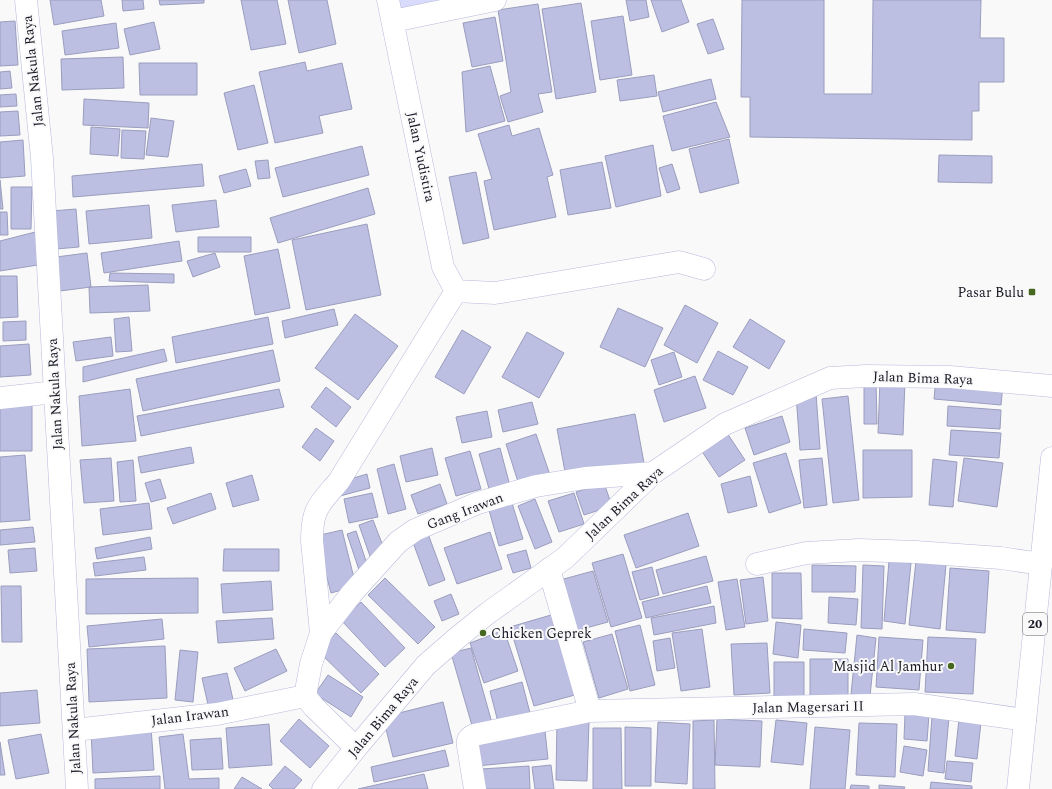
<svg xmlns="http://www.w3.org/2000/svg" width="1052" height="789" viewBox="0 0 1052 789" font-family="Spectral,serif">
	<rect width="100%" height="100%" fill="#f9f9f9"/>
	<path fill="#d8dbfb" d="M386,0H467L390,19Z"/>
	<path fill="#bcbfe1" stroke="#9a9dbd" d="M50,0H101L104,16L54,25Z
		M122,0H143L144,9L123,11Z
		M159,0H204V3L160,5Z
		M241,0H277L286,44L251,50Z
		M288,0H327L336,44L299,53Z
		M626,0H646L649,17L630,21Z
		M651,0H681L689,22L662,32Z
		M742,0H824V94H872L873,0H981L980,38H1004V82H979V111H972V140L750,137V97H741Z
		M581,3L596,92L556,99L542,9Z
		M538,4L552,92L538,94L543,112L508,122L500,96L511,92L498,10Z
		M623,16L632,75L600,80L591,21Z
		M495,17L503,61L472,67L463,23Z
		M713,19L724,49L708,54L697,24Z
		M15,21L18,65L0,66V22Z
		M154,22L160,49L130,55L124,29Z
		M116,23L119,48L65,55L62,31Z
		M123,57L124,88L62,90L61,59Z
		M305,62L307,71L342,63L352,109L319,116L323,133L275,143L259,72Z
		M139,63H197V95H140Z
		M490,66L505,121L466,132L462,72Z
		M10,71L12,88L0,89V72Z
		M654,75L657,96L620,101L617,80Z
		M711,79L716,99L663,112L658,92Z
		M254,85L268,143L238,150L224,93Z
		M16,94L17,106L0,107V95Z
		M84,99L149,103L148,128L83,125Z
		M716,102L730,137L672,151L663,116Z
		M18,111L20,135L0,136V112Z
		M151,118L174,121L168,157L146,155Z
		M509,125L512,136L539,128L553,175L547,177L556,217L494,230L484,181L492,179L478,134Z
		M91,127L120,129L118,156L90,154Z
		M122,130L146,131L144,159L121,158Z
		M729,139L739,183L700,193L689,149Z
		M23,140L25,176L0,178V142Z
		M653,145L661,196L616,207L605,156Z
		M362,146L369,175L283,197L275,168Z
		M939,155L992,156V183L938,182Z
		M268,160L270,178L258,179L255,161Z
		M602,162L611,208L568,215L560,170Z
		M202,164L204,186L73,197L72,176Z
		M672,164L680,189L667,193L659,168Z
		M246,169L251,186L224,193L219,176Z
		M476,172L489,238L463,244L449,177Z
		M0,180L3,209H0Z
		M11,187H32L31,229H11Z
		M368,188L375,214L278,243L270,218Z
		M216,200L219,227L176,232L172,205Z
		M149,205L152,238L89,244L86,211Z
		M76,209L79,247L56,249L52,211Z
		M0,212H7L8,235H0Z
		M367,224L381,295L306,310L292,240Z
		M43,230L44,264L0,271V241Z
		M198,237H251V252H198Z
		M179,241L182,261L104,273L101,253Z
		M278,249L290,308L255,315L244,256Z
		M87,253L91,287L60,291L56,257Z
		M215,253L220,267L193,277L187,261Z
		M110,273L174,274V283L109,281Z
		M0,276H17L18,317L0,318Z
		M148,285L150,311L90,313L89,287Z
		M685,305L718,323L697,363L664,345Z
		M618,308L663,328L645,367L600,347Z
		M334,309L338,325L285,338L282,321Z
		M355,314L398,346L358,400L315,368Z
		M129,317L132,351L116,352L114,319Z
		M268,317L273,344L176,363L172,337Z
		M750,319L785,341L769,369L733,347Z
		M26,321V340L3,341V322Z
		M462,330L491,347L464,394L435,377Z
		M527,332L564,353L539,398L502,377Z
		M111,337L113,356L76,361L73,342Z
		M29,344L31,375L0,377V346Z
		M164,349L167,361L83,382V367Z
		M273,350L280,381L143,411L136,379Z
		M718,351L748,367L733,395L703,380Z
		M674,352L682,377L659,385L651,360Z
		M695,376L706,408L664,422L654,390Z
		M936,378L1003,384L1001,405L934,399Z
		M880,380H905L903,435L878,433Z
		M876,381L877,424H864V382Z
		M326,387L351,407L336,427L311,407Z
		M130,389L136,441L82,446L79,396Z
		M279,389L284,407L141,436L137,416Z
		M816,393L820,449L800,450L796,394Z
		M848,396L859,500L833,503L822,399Z
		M532,402L538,424L503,432L498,410Z
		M0,403H32V451H0Z
		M948,406L1001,410L1000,429L947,426Z
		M487,411L492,437L462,443L456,417Z
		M635,414L644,463L566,477L557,429Z
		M782,416L790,442L754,455L745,428Z
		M316,428L334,441L320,461L302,447Z
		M725,430L745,460L719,477L699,447Z
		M951,430L1001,433L999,458L949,455Z
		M536,434L550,475L519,485L506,444Z
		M191,447L194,463L141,473L138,457Z
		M432,448L438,475L406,482L400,456Z
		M500,448L510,486L490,492L479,454Z
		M863,450H912V497L863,498Z
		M470,451L481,489L456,496L445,458Z
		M786,453L801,503L769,513L753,463Z
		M25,455L30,520L0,522V457Z
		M111,458L114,501L84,503L80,460Z
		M822,458L827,505L804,508L799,460Z
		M964,458L1003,463L997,507L958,501Z
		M933,459L957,462L953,507L929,505Z
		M133,460L136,501L120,502L117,462Z
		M394,464L406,509L388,514L377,469Z
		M367,474L370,488L340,496V482Z
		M252,475L259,500L233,507L226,483Z
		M750,476L757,506L728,513L721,484Z
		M160,479L166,498L151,502L145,483Z
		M604,483L612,506L584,515L576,492Z
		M440,484L447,504L418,514L411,495Z
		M211,493L216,509L173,524L167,508Z
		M372,493L378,517L349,523L344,499Z
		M574,493L584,524L559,532L548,501Z
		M535,499L552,542L535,549L518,506Z
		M149,503L152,529L103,535L100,509Z
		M512,503L523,539L499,546L489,510Z
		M688,513L699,546L636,568L624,535Z
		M373,520L386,554L371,559L359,525Z
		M33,527L35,542L0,545V530Z
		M342,530L356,586L331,593L316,536Z
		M356,531L368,567L359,570L347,534Z
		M427,531L445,580L429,586L411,537Z
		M490,532L502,569L457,584L444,548Z
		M150,537L152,549L97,559L95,548Z
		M35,548L37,571L10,573L8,550Z
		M224,549H279V571H223Z
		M526,550L531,568L513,573L507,555Z
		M623,554L642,618L611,627L592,563Z
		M706,556L713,581L663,594L656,570Z
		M144,557L146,570L95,576L93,563Z
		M889,561L911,563L905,624L884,621Z
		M916,561L946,565L940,629L909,625Z
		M812,565L856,566L855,592H812Z
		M863,565L884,566L882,629L861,628Z
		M652,567L659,595L640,600L632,572Z
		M950,568L989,571L985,633L946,630Z
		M593,571L608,622L575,631L560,580Z
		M772,573H801L802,619L772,618Z
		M763,577L768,621L746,624L740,580Z
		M198,578V613L86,614V579Z
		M385,578L435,627L418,644L368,595Z
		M737,579L745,627L726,630L718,582Z
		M271,581L273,610L223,613L221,584Z
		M1,586H21L22,642H2Z
		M707,586L711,603L646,618L642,602Z
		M451,594L459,614L442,621L434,601Z
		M829,597L858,599L856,625L828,623Z
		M361,602L405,648L385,667L341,620Z
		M714,606L716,623L654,635L651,618Z
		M551,615L575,695L534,706L510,627Z
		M272,618L274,639L218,643L216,621Z
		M162,619L164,639L89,647L87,626Z
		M776,622L801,625L798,658L773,654Z
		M640,625L655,685L630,691L615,631Z
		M702,629L710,687L681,691L672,633Z
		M804,629L847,633L845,653L803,650Z
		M504,630L518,671L484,683L470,643Z
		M336,633L379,674L361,693L318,651Z
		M612,634L628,689L599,698L583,642Z
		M857,635L876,638L870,696L851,694Z
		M879,637L923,640L919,690L876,687Z
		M928,637L976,639L973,694L925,692Z
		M670,638L675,668L657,671L653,641Z
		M767,643L770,693L734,695L731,644Z
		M165,646L167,698L89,702L87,649Z
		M471,648L492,723L473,729L451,653Z
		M276,649L287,671L245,691L234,668Z
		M180,650L198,652L193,702L175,700Z
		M810,659H848V698L810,699Z
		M774,662H804V698L774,697Z
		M227,673L234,704L209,709L202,678Z
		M328,675L363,697L351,717L315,694Z
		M522,682L530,713L498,722L490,691Z
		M37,690L40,723L0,726V693Z
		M443,702L453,743L393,757L383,717Z
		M905,714L929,715L927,741L904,739Z
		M932,716L949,717L944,773L928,771Z
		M299,719L329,746L310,768L280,741Z
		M717,719L762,721L760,767L715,765Z
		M959,719L981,722L977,759L955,756Z
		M714,720L715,789H693V721Z
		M776,720L807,723L803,765L771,762Z
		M557,721H589L587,781L556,780Z
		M658,722L690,724L687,784L655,782Z
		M859,723L897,724L895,777L856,775Z
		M269,724L272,765L229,768L226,728Z
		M151,727L154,770L93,773L91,730Z
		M625,727L651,728V786H625Z
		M815,727L850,730L845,789H810Z
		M593,728H621L622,789H593Z
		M545,731L548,759L477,766L474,739Z
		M41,734L49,773L16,779L8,740Z
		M183,734L189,779L219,778V789H165L159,737Z
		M221,738L223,769L192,770L190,740Z
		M0,742L5,775H0Z
		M904,746L927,750L923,776L900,772Z
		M445,750L449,766L374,782L371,767Z
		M947,761L973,763L971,782L945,779Z
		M551,765L554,789H535L532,767Z
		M285,766L302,780L294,789H273L269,785Z
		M529,766L530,789H482L481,769Z
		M424,774L428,789H358Z
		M160,776V789H95V779Z
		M242,777L262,789H234Z
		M931,782L972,786V789H930Z
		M851,785L869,786V789H850Z
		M879,785L905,787L904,789H879Z"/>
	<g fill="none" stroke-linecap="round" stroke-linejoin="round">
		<defs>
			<path id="minor" d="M26,0L42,158L77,789
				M388,0L443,267L456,291
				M393,21L495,0
				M456,291L495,293L679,262L704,269
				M0,398L55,392
				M757,564L806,553L859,550L916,552L1001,558L1041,564
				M549,569L590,711
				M321,633L352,593L398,542L415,530L478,503L536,486L585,478L653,473
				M305,696L311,664L321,633L312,541C312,532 312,521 316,512C320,501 331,491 339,481L456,291
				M305,696L314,707L356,748
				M74,730L217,714L305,696
				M323,789L356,748L426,665L457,638L488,613L565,558L653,473L725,424L830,378L866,376L950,377L1052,386
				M475,789L468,746C467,740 468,738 474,735L590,711L914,704L1025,720"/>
			<path id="highway" d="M1018,789L1052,458"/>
		</defs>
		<use href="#minor" stroke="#b7badb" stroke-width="23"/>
		<use href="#highway" stroke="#b7badb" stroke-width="23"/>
		<use href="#minor" stroke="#fff" stroke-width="22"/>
		<use href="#highway" stroke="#fff" stroke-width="22"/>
	</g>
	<g fill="#45671e" stroke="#f9f9f9" stroke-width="1.5">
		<rect x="1028" y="288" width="8" height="8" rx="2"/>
		<circle cx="483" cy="633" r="4"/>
		<circle cx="951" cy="666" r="4"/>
	</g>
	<g text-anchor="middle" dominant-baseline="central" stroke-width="4" stroke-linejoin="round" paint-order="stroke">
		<rect fill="#f9f9f9" stroke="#5b5c64" stroke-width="1" x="1023" y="613" width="24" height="22" rx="3"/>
		<g font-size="13" font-weight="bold" fill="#171824">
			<text x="1035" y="624">20</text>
		</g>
		<g font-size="14" fill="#171824" stroke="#f9f9f9">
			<text transform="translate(33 71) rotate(-96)">Jalan Nakula Raya</text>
			<text transform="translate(421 157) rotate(78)">Jalan Yudistira</text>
			<text transform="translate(923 378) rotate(2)">Jalan Bima Raya</text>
			<text transform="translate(55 394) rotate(-93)">Jalan Nakula Raya</text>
			<text transform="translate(624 503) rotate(-43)">Jalan Bima Raya</text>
			<text transform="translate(465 511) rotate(-21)">Gang Irawan</text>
			<text transform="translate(808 707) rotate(-1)">Jalan Magersari II</text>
			<text transform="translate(190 716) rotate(-7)">Jalan Irawan</text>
			<text transform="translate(383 717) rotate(-50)">Jalan Bima Raya</text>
			<text transform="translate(73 718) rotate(-93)">Jalan Nakula Raya</text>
		</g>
		<g font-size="14" fill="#171824" stroke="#f9f9f9" text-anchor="end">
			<text x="1024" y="292">Pasar Bulu</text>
			<text x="491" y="633" text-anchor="start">Chicken Geprek</text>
			<text x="943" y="666">Masjid Al Jamhur</text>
		</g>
	</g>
</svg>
